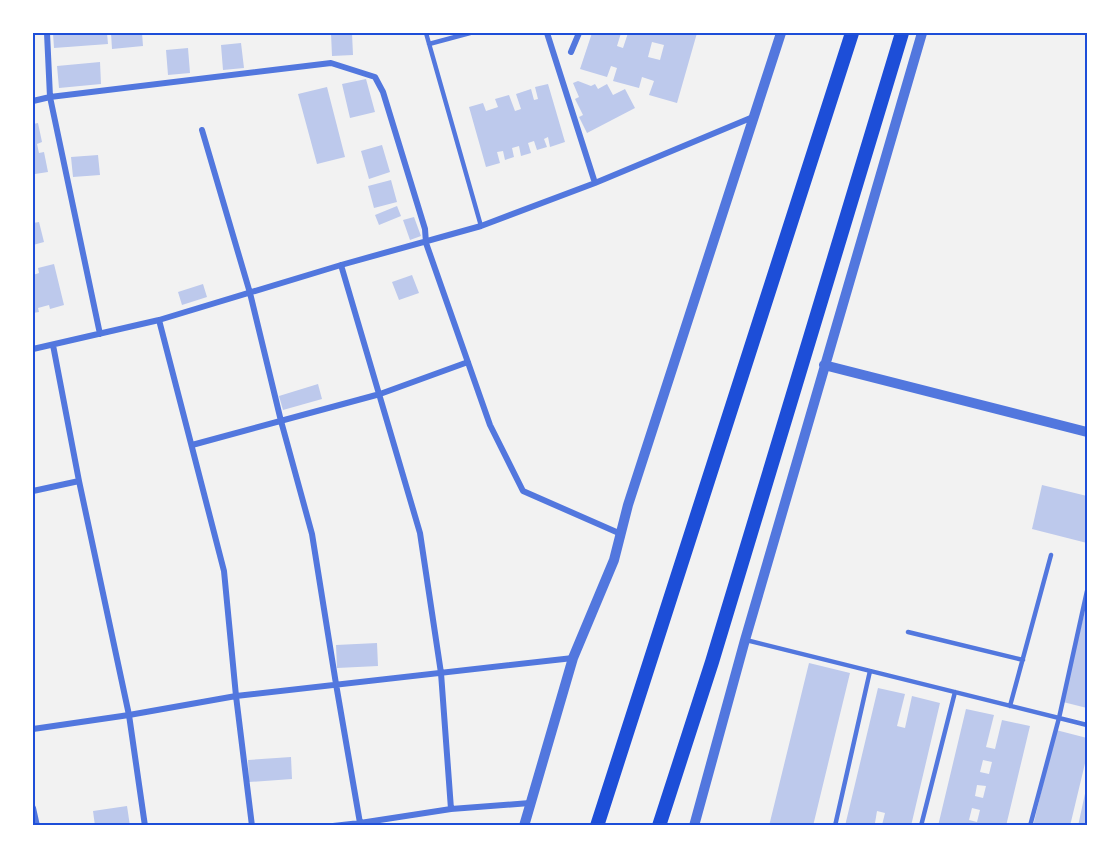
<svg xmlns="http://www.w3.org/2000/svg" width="1120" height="859" viewBox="0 0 1120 859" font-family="Signika,sans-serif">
	<rect width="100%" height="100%" fill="#f2f2f2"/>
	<path fill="#bdc9ec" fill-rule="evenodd" d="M53,33H107L108,44L54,48Z
		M111,33H142L143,46L112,49Z
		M331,33H352L353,55L332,56Z
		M592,33H621L617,46L623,48L628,33H697L677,103L649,95L654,81L642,77L639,88L613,81L617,68L611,66L607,77L580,69ZM652,42L664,45L660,60L648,57Z
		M241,43L244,68L223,70L221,45Z
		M188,48L190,73L168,75L166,50Z
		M100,62L101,84L59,88L57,66Z
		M366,79L375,112L350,118L342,84Z
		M578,81L591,86L595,84L598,89L607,84L613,95L625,89L635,108L587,133L579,117L583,115L575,99L579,97L573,83Z
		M548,84L565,142L550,147L548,137L544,139L547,147L537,150L534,141L528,143L531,153L521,156L519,146L512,148L514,157L505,160L503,151L497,152L500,163L486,167L469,107L483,103L486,111L498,107L495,99L509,95L515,111L521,109L516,94L531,89L534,100L538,99L535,87Z
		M327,87L345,157L317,164L298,94Z
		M38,123L42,142L37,144L39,153L44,152L48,172L35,174L33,124Z
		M382,145L390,172L369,179L361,151Z
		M98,155L100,175L73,177L71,157Z
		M391,180L397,202L374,208L368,186Z
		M397,206L401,216L379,225L375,215Z
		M414,217L421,236L410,240L403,220Z
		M39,222L44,242L33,245V223Z
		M54,264L64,305L50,309L49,305L38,308L39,312L33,313V275L39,273L38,268Z
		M412,275L419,293L399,300L392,282Z
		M203,284L207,297L182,305L178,292Z
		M318,384L322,399L283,410L279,396Z
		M1042,485L1087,496V543L1032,529Z
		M1086,606L1087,607V708L1063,702Z
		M377,643L378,666L337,668L336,645Z
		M809,663L850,673L813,826H769Z
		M878,688L905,694L897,726L905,728L912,696L940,703L911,826H845ZM877,811L885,813L882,825L875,823Z
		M966,709L994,715L986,747L995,749L1002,720L1030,726L1006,826H938ZM983,760L992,762L989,774L980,772ZM977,785L986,786L983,798L975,796ZM972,808L980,810L977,822L969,820Z
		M1056,730L1087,738V755L1070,826H1033Z
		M291,757L292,779L249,782L248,760Z
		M1086,789L1087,826H1078Z
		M127,806L130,826H95L93,811Z"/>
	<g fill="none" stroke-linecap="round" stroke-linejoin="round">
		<path stroke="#5277de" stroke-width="4.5" d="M426,33L481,226
			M429,44L470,33
			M908,632L1023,660
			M746,640L1087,725
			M1010,706L1051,555
			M835,826L870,671
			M921,826L955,692
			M1030,826L1059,718L1087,591"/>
		<path stroke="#5277de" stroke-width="6" d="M47,33L50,97L100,334
			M547,33L595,183
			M571,52L579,33
			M33,101L50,97L331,63L375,77L383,92L425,229L426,243L490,425L523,491L621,534
			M202,130L250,293L281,421L312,534L336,684L360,823L451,809L530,803
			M341,265L420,533L441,673L451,809
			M159,320L224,571L236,696L252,826
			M53,345L79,481L129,715L145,826
			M33,349L159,320L341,265L481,226L595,183L753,117
			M192,445L380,394L468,362
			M33,491L79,481
			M33,729L129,715L236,696L573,658
			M33,808L37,826
			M333,826L360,823V825"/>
		<path stroke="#5277de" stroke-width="10" d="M824,365L1087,432
			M524,826L573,658L614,560L628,505L781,33
			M694,826L745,640L922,33"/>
		<path stroke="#1d4ed8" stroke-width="14" d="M597,826L852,33
			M659,826L712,662L902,33"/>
	</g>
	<rect width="1120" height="859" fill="none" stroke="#ffffff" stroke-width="69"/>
	<rect x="34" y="34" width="1052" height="790" fill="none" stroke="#1d4ed8" stroke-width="2"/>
</svg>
